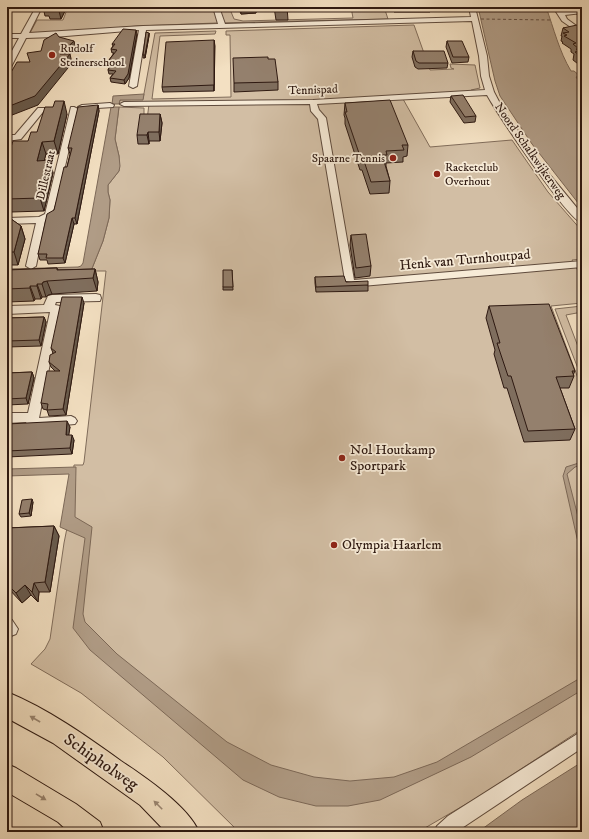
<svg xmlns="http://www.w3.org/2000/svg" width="589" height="839" viewBox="0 0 589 839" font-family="'IM FELL DW Pica',serif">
	<rect width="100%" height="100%" fill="#f3e0c2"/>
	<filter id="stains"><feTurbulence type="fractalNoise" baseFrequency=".005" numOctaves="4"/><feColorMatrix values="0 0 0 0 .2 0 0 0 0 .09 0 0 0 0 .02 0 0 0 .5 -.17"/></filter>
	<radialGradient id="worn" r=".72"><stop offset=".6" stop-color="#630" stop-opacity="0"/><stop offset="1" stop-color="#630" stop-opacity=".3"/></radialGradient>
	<path fill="#d2bea4" stroke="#806c5a" d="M68,7H229L234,19L243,21L353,18L351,7H384L388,19L216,23L137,26L51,33H30L37,20H63Z
		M414,25L430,70L454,69L451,68L450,64L475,65L480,88L471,90L472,95L403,99L430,147L512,140L548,192L582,231V259L572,260L582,278V303L551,306L582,389V729L480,796L418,832H239L163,757L81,693L31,664L45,649L50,639L64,543L70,513L74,465H83L84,462L106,271H91L103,241L109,218L110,200L108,192V185L119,171V156L115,139L119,107L144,108V144L149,104H119L120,100L143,99L155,33L216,31L215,34L160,36L152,99L231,97L230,35H226V31Z
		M582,306V312L566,315L582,357V379L555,309Z"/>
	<path fill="#b09c86" stroke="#7c6857" d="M478,7H546C554,29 559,51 571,71H574L580,76L576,77L582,86V208L532,144L500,96L495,81Z
		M144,94L143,100H120L119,104H112L113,96Z
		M111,107H119L115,139L119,156L120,166L119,171L108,185V192L110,200L109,218L103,241L91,271L7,275V269L78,267L81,266L83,263Z
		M582,462V465L575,467L567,474L582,532V554L577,538L563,476L566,467Z
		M76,467L75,517L92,527L83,614L85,622L117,654L227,742L271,765L314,777L350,781L394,777L437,762L582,677V690L471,757L380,800L348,806H316L279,797L243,780L90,650L73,628L85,538L60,527L69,474L7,476V469Z
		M582,762V832H478L522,800Z"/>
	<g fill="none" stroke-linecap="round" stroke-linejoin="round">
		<path stroke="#624d40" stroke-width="1" stroke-dasharray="3 2.5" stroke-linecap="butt" d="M481,19L550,20"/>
		<defs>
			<path id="street" d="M36,7H42L29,33L143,26L218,24L213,7H219L225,24L471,17L469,7H475L487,56L489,76L494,92L504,111L545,169L582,214V223C567,219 497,113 487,95L317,104L319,110L326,118L354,280L582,261V267L350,287L346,286L318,119L311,111L310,104L124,106L120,104L124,102L313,100L485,90L481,76L479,56L472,21L146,30L137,86L133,88L129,86L139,30L54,37L26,38L11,67L7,69V60L19,38H7V34H21Z
				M553,7H559L562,12L582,9V13L565,15L567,19L582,30V35L562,21Z
				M110,103L114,105L113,107L82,109L78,107L82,105Z
				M71,107H74L78,109L54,215L45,221L36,266L31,269L26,266L36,223L7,224V218L39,217L45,214Z
				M38,108H60L64,110L60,112H43L21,139L7,141V135H15Z
				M96,294L100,295L101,298L100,301L56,302L55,305L60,306L61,309L39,418L71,416L75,418L77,421L75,424L32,428L28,426L26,422L7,423V413H28L50,312L7,314V306L44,305L48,296L52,295Z
				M7,618L12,620L18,629L16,634L11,636L7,634Z
				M582,731V748L456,832H434L437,826L448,816Z"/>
			<path id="primary" d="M7,692C48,709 85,735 121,761C145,777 188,806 199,832H166L140,805L53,743L7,718Z
				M7,764L16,768L76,804L100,822L104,832H69L58,822L7,792Z"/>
		</defs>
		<use href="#street" stroke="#5f4b3d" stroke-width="2"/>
		<use href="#primary" stroke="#2e1911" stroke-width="2"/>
		<use href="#street" fill="#f7ebd7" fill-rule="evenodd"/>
		<use href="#primary" fill="#f3e0c2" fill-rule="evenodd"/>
	</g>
	<path fill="#7f6e5e" stroke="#2e1911" d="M43,7H67L61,19H50L49,16H45Z
		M238,7H255L256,13L241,14Z
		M274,7H287L288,20H276Z
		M393,7H431L430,12H394Z
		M579,9H582V20L577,15Z
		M563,28H582V67L573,60L574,54L571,52V49L562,43L563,42L561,41L562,36H561Z
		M149,33V36L145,58H143V55Z
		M137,34L129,78L125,84L111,82L110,78L113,74H109L108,70L110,66L109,60L114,53H112L111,49L113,46L112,44Z
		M214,40V91L163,92L162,87Z
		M447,41L469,57L468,62L452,63L446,47Z
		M413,51L448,63L447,68L418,69L415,67L412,57Z
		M268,59L278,82V90L234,92V83Z
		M451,96L476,116L475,122L464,123L450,102Z
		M345,103L408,145L407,156L403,157V162L386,163V166L390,181L389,193L370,194L362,170H360L345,124V118L344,115Z
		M98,105L99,111L77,224H74L65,263L48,264L47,260H40L38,254L54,210L67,167L70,154L68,148Z
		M67,114L58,154H46L44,160H50L53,173L44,211L11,212L10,216L8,217L21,226L25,239L18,265H7V159L28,141L37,132Z
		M160,114L162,123L160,141H149V144H138L137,135Z
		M351,235L371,266L370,276L355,278L350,245Z
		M57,268L58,270L95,269L98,282L97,291L52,294L48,295L46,297H42L41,299H35L34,301L7,302V270Z
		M232,270L233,290H223V287Z
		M315,277L368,285V291L316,292L315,283Z
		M84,303L66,415L49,416L47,410L43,409L41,403L55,371L51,367L49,362L53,353L51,348Z
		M489,306L575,371L573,375L574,376L569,388H560L575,429L570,440L524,442L507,388H504L494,354L495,350L486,318Z
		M44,317L46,322L41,346L7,347V318Z
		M32,372L34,378L28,404L7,405V373Z
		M7,424L70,427L68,435L74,440L72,454L7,457Z
		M33,502L31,516L21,517L19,514Z
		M54,526L59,536L50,592H39L38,602L31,595L22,603L7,587V528Z"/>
	<path fill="#685a4c" stroke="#2e1911" d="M58,7H67L61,19Z
		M256,7V13L241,14V9Z
		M572,7H582V8L572,9Z
		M136,30L137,34L129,78L125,84L124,80Z
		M149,33V36L145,58V55Z
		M214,40L215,46L214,91Z
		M74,41L76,49L70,54L72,63L38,105L7,117V107Z
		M64,101L67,114L58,154L54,141Z
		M98,105L99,111L77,224L75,218Z
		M160,114L162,123L160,141L159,132Z
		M148,132L149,141V144L147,135Z
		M42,142L46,154L41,173L37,161Z
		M50,160L53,173L44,211L40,198Z
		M7,201L11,212L10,216L7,217Z
		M72,218L74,224L65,263L63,258Z
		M21,226L25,239L18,265L14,252Z
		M95,269L98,282L97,291L93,278Z
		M47,281L52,294L48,295L46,297L42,284L43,282Z
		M37,284L42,297L41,299L37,286Z
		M30,286L35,299L34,301L30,288Z
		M82,297L84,303L66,415L63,409Z
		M44,317L46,322L41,346L39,340Z
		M32,372L34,378L28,404L26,398Z
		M67,421L70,427L68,441L66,435Z
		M72,435L74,440L72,454L70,448Z
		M32,499L33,502L31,516L29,513Z
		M54,526L59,536L50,592L45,582Z
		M34,583L39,592L38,602L32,592Z
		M25,585L31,595L22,603L16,593Z"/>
	<path fill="#94806d" stroke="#2e1911" d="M240,7H256L241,9Z
		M579,9H582V12Z
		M577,25L582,28V57L575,52L579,51L576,49H579L573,44L576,43L564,36L567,35L563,33L569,32L563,28Z
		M123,29L136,30L128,74L124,80L110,78L116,71L108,70L112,63H110L112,60H109L117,50L111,49L115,44H112Z
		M146,32L149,33L145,55H143Z
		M56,33L59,37L74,41L60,54H70L35,96L7,107V76L8,74H10L17,62H30L27,53L41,51L44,40Z
		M214,40V85L162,87L166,42Z
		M447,41H462L469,57H453Z
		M413,51H444L448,63H419L416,61Z
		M268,57V59H275L278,82L234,83L233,58Z
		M463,95L476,116L465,117L451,96Z
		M390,100L408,145H402L404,150L386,151L387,155H382L390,181L371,182L363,158L361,159L345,112H347L345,103Z
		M55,101H64L54,141L42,142L37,161L50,160L40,198L7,199V159L13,141H28L31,132H37L45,107H53Z
		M98,105L75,218H72L63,258H46L47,254H38L47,214L54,210L64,167H67L72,148H68L78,107Z
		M140,114H160L159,132H148L147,135H137Z
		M7,216L21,226L14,252H7Z
		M366,234L371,266L356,268L351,235Z
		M57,268V270L95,269L93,278L47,281L43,282L42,284H37V286H30V288L7,289V270Z
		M223,270H232L233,287H223Z
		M344,276L346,282L368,281V285L316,287L315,277Z
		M62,297H82L63,409L47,410L48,404L41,403L47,371H60L49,362L50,355L56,352L51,348Z
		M549,304L575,371H572L574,376L556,377L575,429L528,431L511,376H508L497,343H500L489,306Z
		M44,317L39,340L7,341V318Z
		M32,372L26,398L7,399V373Z
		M67,421L66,435H72L70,448L7,451V424Z
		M32,499L29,513L19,514L22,500Z
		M54,526L45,582L34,583L32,592L25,585L16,593L7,584V528Z"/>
	<defs><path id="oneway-solid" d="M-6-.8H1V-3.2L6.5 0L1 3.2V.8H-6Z"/></defs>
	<g fill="#9a8672">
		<use href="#oneway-solid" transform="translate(35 719) rotate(-150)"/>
		<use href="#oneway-solid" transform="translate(41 797) rotate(31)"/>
		<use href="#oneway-solid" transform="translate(158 805) rotate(-135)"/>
	</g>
	<g fill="#8f2418" stroke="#f7ebd7" stroke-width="1.5">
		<circle cx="52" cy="55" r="4"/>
		<circle cx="393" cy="158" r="4"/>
		<circle cx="437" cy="174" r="4"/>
		<circle cx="342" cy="458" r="4"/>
		<circle cx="334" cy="545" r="4"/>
	</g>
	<g text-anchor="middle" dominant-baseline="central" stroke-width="3.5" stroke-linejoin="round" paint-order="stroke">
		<g font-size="12" fill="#2e1911" stroke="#f7ebd7" text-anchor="start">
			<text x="60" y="48">Rudolf<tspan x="60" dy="14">Steinerschool</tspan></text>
			<text x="385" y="158" text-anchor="end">Spaarne Tennis</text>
			<text x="445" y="167">Racketclub<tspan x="445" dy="14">Overhout</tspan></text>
		</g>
		<g font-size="12" fill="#2e1911" stroke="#f7ebd7">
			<text transform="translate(313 90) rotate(-2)">Tennispad</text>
			<text transform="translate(530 151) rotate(55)">Noord Schalkwijkerweg</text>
			<text transform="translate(46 175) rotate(-77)">Dillestraat</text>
		</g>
		<g font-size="14" fill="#2e1911" stroke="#f7ebd7">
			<text transform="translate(465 260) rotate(-5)">Henk van Turnhoutpad</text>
		</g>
		<g font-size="14" fill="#2e1911" stroke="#f7ebd7" text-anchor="start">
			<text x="350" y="450">Nol Houtkamp<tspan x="350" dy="16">Sportpark</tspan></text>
			<text x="342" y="545">Olympia Haarlem</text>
		</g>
		<g font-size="17" fill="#2e1911" stroke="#f7ebd7">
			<text transform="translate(101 762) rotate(35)">Schipholweg</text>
		</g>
	</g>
	<rect width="589" height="839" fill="none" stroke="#f3e0c2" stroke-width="24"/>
	<rect x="8" y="8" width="573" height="823" fill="none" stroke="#2e1911" stroke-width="2"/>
	<rect x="12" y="12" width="565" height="815" fill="none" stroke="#2e1911"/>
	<rect width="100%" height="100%" filter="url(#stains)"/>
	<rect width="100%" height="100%" fill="url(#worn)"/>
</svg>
